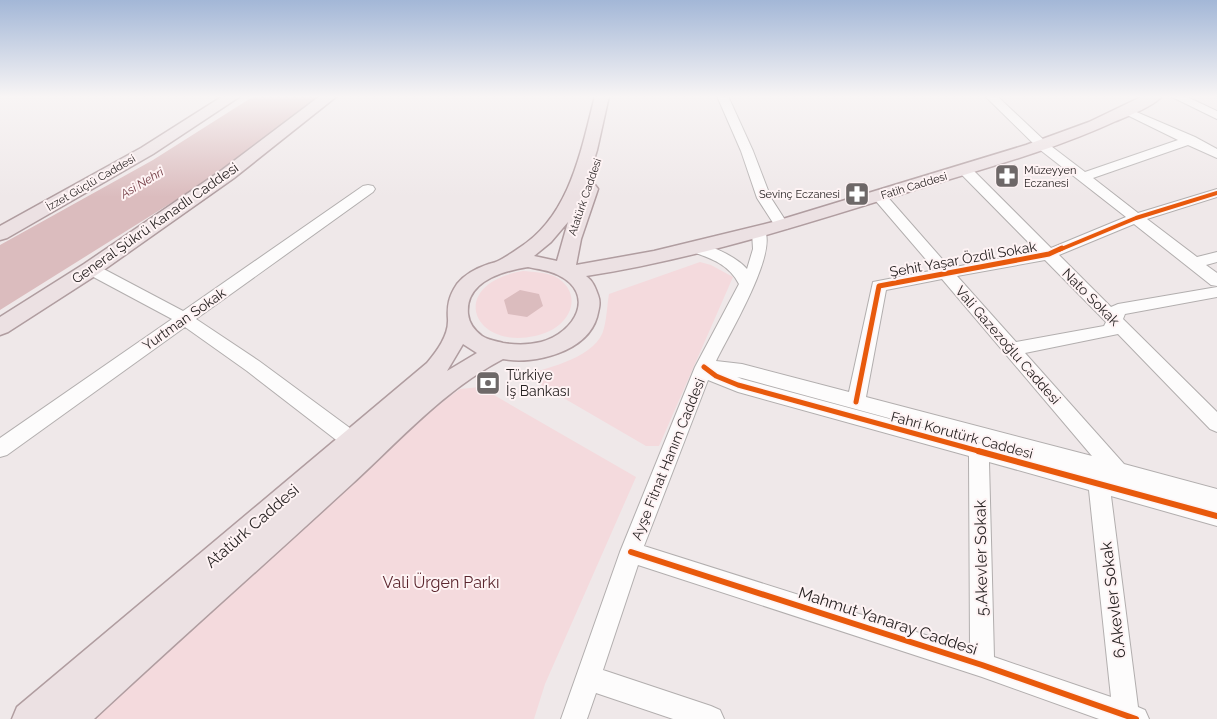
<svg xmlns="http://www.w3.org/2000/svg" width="1217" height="719" viewBox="0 0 1217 719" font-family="Raleway,sans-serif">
	<rect width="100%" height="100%" fill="#efe8e9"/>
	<path fill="#f4dadd" d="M700,262L711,265L733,277L659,446H646L524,375C548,368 598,357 604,328C607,317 607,305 609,294Z
		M523,271C534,272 544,272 554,276C576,287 577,310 559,325C552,331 543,334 535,336C471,350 447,284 523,271Z
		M480,387L636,477L545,684L534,719H93L411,425L460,389Z"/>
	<path fill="#dbbcbe" d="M254,96H322L227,168L0,310V245L153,160Z
		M520,290L539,294L543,306L527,317L508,314L504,300Z"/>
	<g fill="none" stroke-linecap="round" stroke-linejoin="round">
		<defs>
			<path id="minor" d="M717,96H728L753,151L771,198L789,226L787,229H777L757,198L741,151Z
				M985,96H997L1047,143L1085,172L1178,140L1123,113L1121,111L1123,109L1127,108L1195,137L1217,149V158L1188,145L1093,178L1138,213L1217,189V197L1147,219L1197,257L1217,252V262L1206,265L1217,273V286L1211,285L1134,224L1059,255L1111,307L1118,304L1217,287V297L1125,314L1123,319L1217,412V432L1210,429L1118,334L1025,353L1124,464L1217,489V526L1111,496L1138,707L1145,710L1149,719H1099L982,677L638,565L603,670L711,706L720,710L724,719H673L596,693L587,719H561L620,552L695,367L739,284C729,264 710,258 690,251L688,248L690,245C705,241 737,257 747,269L753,249L752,232L754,229H764C779,252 728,336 716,361L742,364L849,392L873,282L935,270L875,200L873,197L875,194H885L950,268L1037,251L960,173L959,170L960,167H970L1051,248L1126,217L1039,149ZM1045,260L1106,322L1104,326L1016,342L957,276ZM942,279L1092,456L866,397L886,290ZM737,377L742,378L1050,462L742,379ZM708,380L738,392L969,456L970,649L644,546ZM989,462L1089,490L1111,697L994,657Z
				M1170,96H1185L1217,111V119Z
				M368,185L373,186L375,189L373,192L196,319L259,361L358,434L361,440L358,446L351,448L344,446L247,371L185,327L7,455L0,457V438L172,319L86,273L83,269L86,265H96L183,311L363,186Z"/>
			<path id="major" d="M223,96L239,97L153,154L7,238L0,240V226L141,148Z
				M320,96H337L234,178L98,274L8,332L0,335V317L84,264L222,170Z
				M595,96H609L597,150L586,185H595L598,189L581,239L576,265L654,251L773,222L1026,145L1089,122L1143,96H1162C1154,106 1128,116 1116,121C1049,152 978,170 908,192C802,225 696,259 586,276C593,281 595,287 598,295C601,303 599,308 597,317C587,352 534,365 503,359C444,390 401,439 352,484C266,563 179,640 94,719H12L17,707L427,363C437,351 449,335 448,319C447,305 449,296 457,284C465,274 477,268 489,264C492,263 497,262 500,260C506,257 513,252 519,248C570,216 581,151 595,96ZM568,222L557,261L534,256L551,242ZM528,267C537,269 549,270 558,275C597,294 575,333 541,342C529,345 516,345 503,343C496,341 488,340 482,336C474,330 469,323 468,314C465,281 503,271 528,267ZM463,344L477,353L447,371Z"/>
		</defs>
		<use href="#minor" stroke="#b2aeae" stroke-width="2"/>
		<use href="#major" stroke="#b09da0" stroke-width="3"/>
		<use href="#minor" fill="#fdfcfc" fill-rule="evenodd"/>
		<use href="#major" fill="#ece1e3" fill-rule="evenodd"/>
		<defs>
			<path id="cycleway-far2" d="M1059,250L1136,218L1217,193"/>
			<path id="cycleway-far1" d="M704,367L716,376L738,385L982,452
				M856,402L879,286L1049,254L1062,248"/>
			<path id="cycleway" d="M978,451L1217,516
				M631,552L982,665L1136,719"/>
		</defs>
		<use href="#cycleway-far2" stroke="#fef3f4" stroke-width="6"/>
		<use href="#cycleway-far1" stroke="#fef3f4" stroke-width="8"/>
		<use href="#cycleway" stroke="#fef3f4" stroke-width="9"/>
		<use href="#cycleway-far2" stroke="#e8590c" stroke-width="4"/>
		<use href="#cycleway-far1" stroke="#e8590c" stroke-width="5"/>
		<use href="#cycleway" stroke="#e8590c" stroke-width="6"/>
	</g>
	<linearGradient id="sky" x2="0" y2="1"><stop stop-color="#a3b7d7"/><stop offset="0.49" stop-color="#f8f5f5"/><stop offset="1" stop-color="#f8f5f5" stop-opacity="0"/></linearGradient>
	<rect width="1217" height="197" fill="url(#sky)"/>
	<defs>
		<symbol id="pharmacy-square" viewBox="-11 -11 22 22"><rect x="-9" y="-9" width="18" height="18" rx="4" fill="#6e6868" stroke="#fef3f4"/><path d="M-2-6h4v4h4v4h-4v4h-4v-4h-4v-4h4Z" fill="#fff"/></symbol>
		<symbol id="bank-square" viewBox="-11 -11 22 22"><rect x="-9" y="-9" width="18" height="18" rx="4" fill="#6e6868" stroke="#fef3f4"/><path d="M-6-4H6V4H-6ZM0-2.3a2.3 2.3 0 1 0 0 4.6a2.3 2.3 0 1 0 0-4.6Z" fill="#fff"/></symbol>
	</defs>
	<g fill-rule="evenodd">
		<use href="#pharmacy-square" x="993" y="162" width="28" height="28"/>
		<use href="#pharmacy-square" x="843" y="180" width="28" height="28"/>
		<use href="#bank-square" x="474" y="369" width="28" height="28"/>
	</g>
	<g text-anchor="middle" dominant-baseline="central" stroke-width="4" stroke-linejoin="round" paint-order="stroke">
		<g font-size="11" fill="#282323" stroke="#fef3f4" text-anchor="start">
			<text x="1024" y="170">Müzeyyen<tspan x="1024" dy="13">Eczanesi</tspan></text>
			<text x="840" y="194" text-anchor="end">Sevinç Eczanesi</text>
		</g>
		<g font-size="11" fill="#282323" stroke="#fef3f4">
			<text transform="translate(91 183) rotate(-30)">İzzet Güçlü Caddesi</text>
			<text transform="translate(914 186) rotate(-17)">Fatih Caddesi</text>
			<text transform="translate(585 197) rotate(-71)">Atatürk Caddesi</text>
		</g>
		<g font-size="12" font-style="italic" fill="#713941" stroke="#fef3f4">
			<text transform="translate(142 183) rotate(-31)">Asi Nehri</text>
		</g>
		<g font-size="14" fill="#282323" stroke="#fef3f4">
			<text transform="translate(155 223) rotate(-35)">General Şükrü Kanadlı Caddesi</text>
			<text transform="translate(963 259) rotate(-10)">Şehit Yaşar Özdil Sokak</text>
			<text transform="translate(1091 297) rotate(45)">Nato Sokak</text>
			<text transform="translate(184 319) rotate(-35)">Yurtman Sokak</text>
			<text transform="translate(1008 345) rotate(49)">Vali Gazezoğlu Caddesi</text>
			<text transform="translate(962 435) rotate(15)">Fahri Korutürk Caddesi</text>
			<text transform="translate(668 459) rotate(-68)">Ayşe Fitnat Hanım Caddesi</text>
		</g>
		<g font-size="14" fill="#282323" stroke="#fef3f4" text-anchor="start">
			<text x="506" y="375">Türkiye<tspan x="506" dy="16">İş Bankası</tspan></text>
		</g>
		<g font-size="16" fill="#282323" stroke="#fef3f4">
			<text transform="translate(252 526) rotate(-41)">Atatürk Caddesi</text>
			<text transform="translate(981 558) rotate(-91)">5.Akevler Sokak</text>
			<text transform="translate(1113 600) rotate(-97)">6.Akevler Sokak</text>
			<text transform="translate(888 621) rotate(18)">Mahmut Yanaray Caddesi</text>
		</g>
		<g font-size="16" fill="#5b262e" stroke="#fef3f4">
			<text x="441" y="582">Vali Ürgen Parkı</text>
		</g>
	</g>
</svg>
